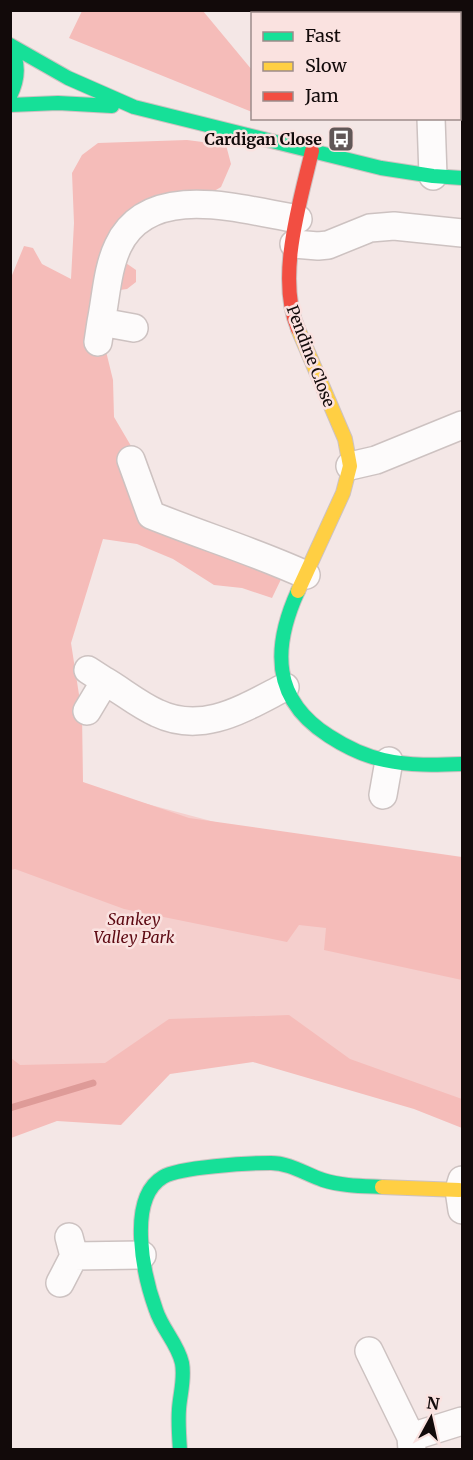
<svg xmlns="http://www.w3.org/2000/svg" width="473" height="1460" viewBox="0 0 473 1460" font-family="Merriweather,serif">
	<rect width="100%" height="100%" fill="#f4e7e6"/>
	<path fill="#f5cfcd" d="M76,785L256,833L462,864V1115L262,1044L143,1052L11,1136V826Z"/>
	<path fill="#f5bcb9" d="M82,11H203L252,70V112L69,38Z
		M187,140L226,145L231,164L221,187L199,200L152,219L123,261L136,270V282L127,289L113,291L104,343L113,380L114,417L144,468L145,513L285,571L272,598L242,588L214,585L173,559L137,544L103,539L71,643L82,714L83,782L189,818L462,857V980L324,950L326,928L299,925L287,942L124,909L15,869L11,870L10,280L24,246L33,248L42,264L71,279L74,223L72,173L82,155L98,143Z
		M289,1015L350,1059L462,1099V1128L414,1109L253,1062L170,1074L121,1125L57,1121L11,1138V1058L20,1065L105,1063L169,1019Z"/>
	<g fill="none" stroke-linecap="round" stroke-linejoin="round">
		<path stroke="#de9b98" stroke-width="7" d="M10,1108L93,1083"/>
		<defs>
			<path id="street" d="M428,14V10
				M460,97L462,98
				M431,118L433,176
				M294,244L318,246L328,245L370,228L394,226L462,233
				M101,322C106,298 107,269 118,246C149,180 242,210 298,219
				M98,342L101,322L134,328
				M131,460L151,515C203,536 256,552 306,575
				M350,466L376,460L462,425
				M105,681C122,691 139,705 157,713C203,735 244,708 285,687
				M87,711L105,681L88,670
				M383,795L389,761
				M462,1180L459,1190L462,1210
				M74,1256L142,1255
				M60,1283L74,1256L69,1237
				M369,1351L411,1437
				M412,1450L411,1437L462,1421"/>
			<path id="fast" d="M10,45L68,78L134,107L381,168L433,176L462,178
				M10,45C19,63 19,78 10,96
				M10,105L58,103L112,106
				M298,591C272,648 272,700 329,736C346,747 364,756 384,760C410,766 436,765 462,764
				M180,1450C179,1436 178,1422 179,1409C180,1394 185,1379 182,1363C178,1344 162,1329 156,1310C144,1277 126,1199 163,1177C179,1167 249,1163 271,1163C290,1163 305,1174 323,1180C342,1186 362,1186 382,1187"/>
			<path id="slow" d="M298,329L345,439L350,466L343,493L298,591
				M382,1187L459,1190"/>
			<path id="jam" d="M298,329C276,278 300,202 312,151"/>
		</defs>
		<use href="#street" stroke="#cdc2c1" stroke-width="30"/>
		<use href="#fast" stroke="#cdc2c1" stroke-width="16"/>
		<use href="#slow" stroke="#cdc2c1" stroke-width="16"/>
		<use href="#jam" stroke="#cdc2c1" stroke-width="16"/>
		<use href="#street" stroke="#fdfbfb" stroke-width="27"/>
		<use href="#fast" stroke="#16e098" stroke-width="14"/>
		<use href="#slow" stroke="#ffcf43" stroke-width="14"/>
		<use href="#jam" stroke="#f24e42" stroke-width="14"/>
	</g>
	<defs>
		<symbol id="bus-square" viewBox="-11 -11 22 22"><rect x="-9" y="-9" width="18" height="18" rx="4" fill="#615757" stroke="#fae2e0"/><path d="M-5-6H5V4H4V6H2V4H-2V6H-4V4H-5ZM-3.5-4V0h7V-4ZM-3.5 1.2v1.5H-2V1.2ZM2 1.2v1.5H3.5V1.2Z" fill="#fff"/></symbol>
	</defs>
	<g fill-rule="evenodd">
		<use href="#bus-square" x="326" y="124" width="30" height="30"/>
	</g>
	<g text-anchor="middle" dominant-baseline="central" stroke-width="5" stroke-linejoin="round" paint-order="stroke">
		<g font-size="16" font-weight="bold" fill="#120a0a" stroke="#fae2e0" text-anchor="end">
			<text x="322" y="139">Cardigan Close</text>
		</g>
		<g font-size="16" fill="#120a0a" stroke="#fae2e0">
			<text transform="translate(311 356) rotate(69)">Pendine Close</text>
		</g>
		<g font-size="16" font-style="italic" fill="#5d0912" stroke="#fae2e0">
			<text x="134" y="919">Sankey<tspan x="134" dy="18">Valley Park</tspan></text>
		</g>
	</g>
	<rect width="473" height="1460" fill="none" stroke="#120a0a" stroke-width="24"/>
	<rect x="251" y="12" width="210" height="108" fill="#fae2e0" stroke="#9d8c8a" stroke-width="1.5"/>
	<rect x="263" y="32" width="30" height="9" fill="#16e098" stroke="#9d8c8a" stroke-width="1.5"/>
	<text x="305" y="42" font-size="18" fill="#120a0a">Fast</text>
	<rect x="263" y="62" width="30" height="9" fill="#ffcf43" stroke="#9d8c8a" stroke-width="1.5"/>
	<text x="305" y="72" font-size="18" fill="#120a0a">Slow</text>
	<rect x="263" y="92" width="30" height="9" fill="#f24e42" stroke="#9d8c8a" stroke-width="1.5"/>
	<text x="305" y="102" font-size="18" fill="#120a0a">Jam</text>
	<g transform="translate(431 1418) rotate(8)" stroke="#fae2e0" stroke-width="4.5" paint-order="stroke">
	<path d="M0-4.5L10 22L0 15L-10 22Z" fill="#120a0a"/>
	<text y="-9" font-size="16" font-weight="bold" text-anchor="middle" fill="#120a0a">N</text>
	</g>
</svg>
